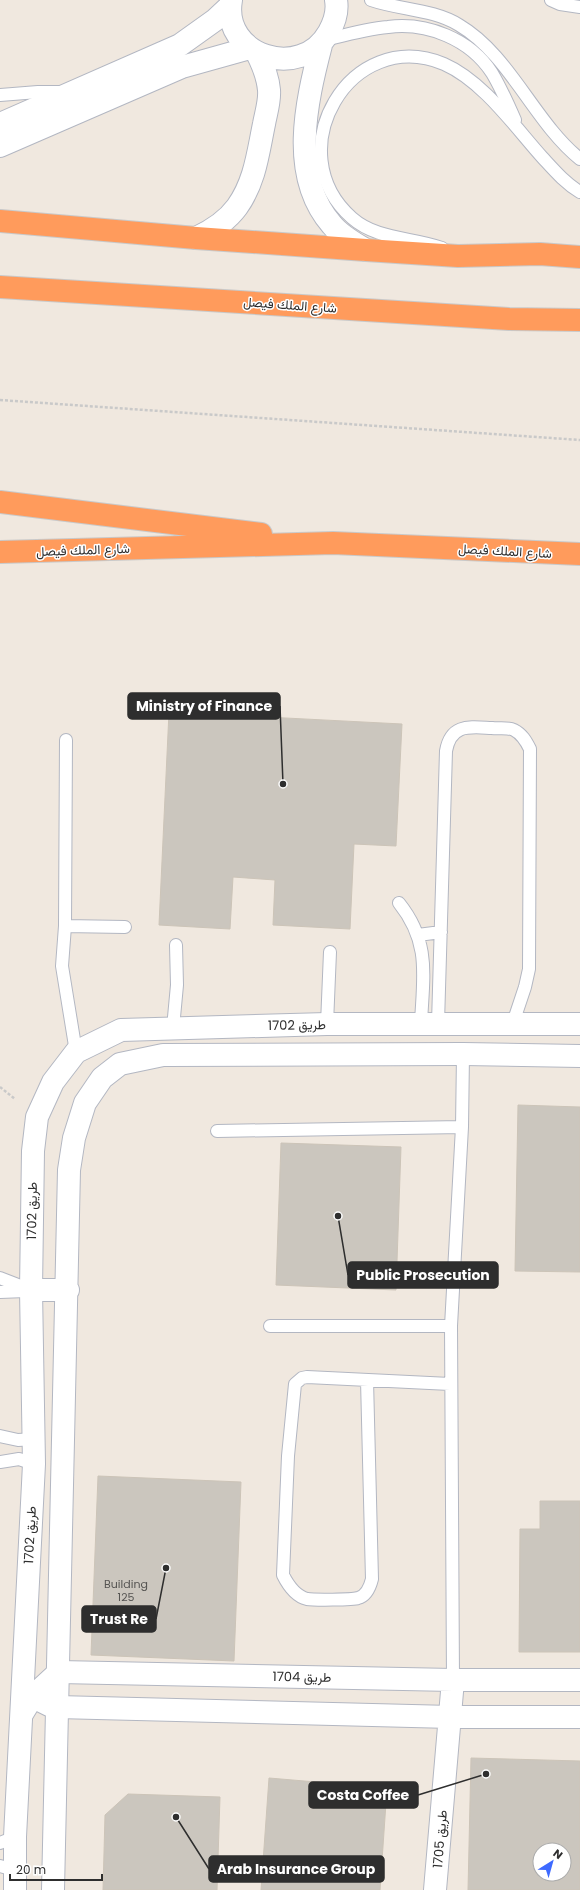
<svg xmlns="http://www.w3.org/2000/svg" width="580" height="1890" viewBox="0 0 580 1890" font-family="Poppins,Vazirmatn,sans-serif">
	<rect width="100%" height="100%" fill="#f0e8df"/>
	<path fill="#cbc6be" stroke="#ccc4b8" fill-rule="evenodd" d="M169,712L402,724L396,846L354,844L350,929L273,925L275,880L233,877L230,929L159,925Z
		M518,1105L580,1107V1272L515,1271Z
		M281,1143L401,1147L396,1290L276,1285Z
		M98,1476L241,1482L234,1661L91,1655Z
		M540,1501H580V1652H519L520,1529H540Z
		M471,1758L580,1761V1890H468ZM540,1850H564V1874H540Z
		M269,1778L387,1788L380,1890H261Z
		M128,1794L220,1797L217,1890H103L105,1815Z"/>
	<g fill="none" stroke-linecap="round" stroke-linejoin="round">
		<defs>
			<path id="lane" d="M371,0C400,10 433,9 459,25C510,55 534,122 580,159
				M551,0L560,4L580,7
				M325,40C345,35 366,29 388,27C427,22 470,39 492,73C501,88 508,104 515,120
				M0,95L38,92H61
				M442,248C412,237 377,240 352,218C277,152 350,25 444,64C483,81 515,127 542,157C554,170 565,183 580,192
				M66,740L65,926L62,966L76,1052
				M399,903C431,943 423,977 421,1023
				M65,926L125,927
				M418,935L441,932
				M438,1023L446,751C451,723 470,727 492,728C498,729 508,727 514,730C522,734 526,741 530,749L529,969L525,987L513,1023
				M327,1024L330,952
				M173,1028L177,985L176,945
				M217,1131L462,1127
				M0,1278L31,1290
				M0,1292L26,1291
				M270,1326H451
				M367,1380L372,1579C370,1587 366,1596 358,1598C352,1600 313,1600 307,1599C295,1596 288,1585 283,1575L288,1456L295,1384L302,1378L307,1377L450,1384
				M0,1436L18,1440L35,1439
				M0,1462L19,1459L34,1464
				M453,1680L451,1326L462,1127L463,1054
				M0,1843L15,1837
				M0,1866L15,1870"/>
			<path id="street" d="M231,0C221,56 301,82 329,32C334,23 338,11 336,0
				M321,45C306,103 289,176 332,225C341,236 354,243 366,250
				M0,124L180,45L215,20L230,6
				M0,146L182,67L250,48
				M196,238C211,231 226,222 237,207C255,182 258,153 264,124C266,113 270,101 269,90C268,77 263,65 257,53
				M39,1700L49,1705L57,1707L451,1717H580
				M22,1714L33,1696L59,1672L453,1680H580
				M435,1890L453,1680"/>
			<path id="secondary" d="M31,1290H68
				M15,1890V1837L34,1464L31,1290L33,1151L37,1117L53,1082L76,1052L121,1030L327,1024H580
				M53,1890L69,1170L74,1138L85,1103L102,1078L120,1064L163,1055L463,1054L580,1056"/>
			<path id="highway" d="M0,221L196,238L366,250L458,256L540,254L580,257
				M0,287L509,319L580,320
				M0,502L261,534
				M0,552L333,543L580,554"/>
		</defs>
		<use href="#lane" stroke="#b3b7c2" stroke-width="14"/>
		<use href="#street" stroke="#b3b7c2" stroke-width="24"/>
		<use href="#secondary" stroke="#b3b7c2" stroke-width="24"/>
		<use href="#highway" stroke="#c9c9c9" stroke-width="24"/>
		<path stroke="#c9c9c9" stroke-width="2.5" stroke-dasharray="3 2" stroke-linecap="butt" d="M0,400L580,440
			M0,1087L15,1099"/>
		<use href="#lane" stroke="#fff" stroke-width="12"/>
		<use href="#street" stroke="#fff" stroke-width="22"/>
		<use href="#secondary" stroke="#fff" stroke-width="22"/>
		<use href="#highway" stroke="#ff9b5c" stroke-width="22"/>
	</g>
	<g text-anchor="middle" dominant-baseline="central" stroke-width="3" stroke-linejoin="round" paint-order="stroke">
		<g font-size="11" fill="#555452">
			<text x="126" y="1584">Building<tspan x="126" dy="13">125</tspan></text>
		</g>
		<g font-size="13" fill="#2e2e2e" stroke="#fff">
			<text transform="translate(290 305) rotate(4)">شارع الملك فيصل</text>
			<text transform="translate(83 550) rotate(-2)">شارع الملك فيصل</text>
			<text transform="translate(505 551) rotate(3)">شارع الملك فيصل</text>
			<text transform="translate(297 1025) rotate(-1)">طريق 1702</text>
			<text transform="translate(32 1211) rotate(-89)">طريق 1702</text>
			<text transform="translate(30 1535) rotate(-87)">طريق 1702</text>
			<text transform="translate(302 1677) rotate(1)">طريق 1704</text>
			<text transform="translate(440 1839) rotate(-85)">طريق 1705</text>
		</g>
	</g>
	<path fill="none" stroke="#2e2e2e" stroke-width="1.5" d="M283 784L280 706M338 1216L348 1275M166 1568L156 1619M486 1774L418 1795M176 1817L209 1869"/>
	<g fill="#2e2e2e" stroke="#fff" stroke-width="1.5">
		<circle cx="283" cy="784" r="4"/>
		<circle cx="338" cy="1216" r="4"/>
		<circle cx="166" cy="1568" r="4"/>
		<circle cx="486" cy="1774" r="4"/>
		<circle cx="176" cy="1817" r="4"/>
	</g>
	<g fill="#2e2e2e" stroke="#2e2e2e" stroke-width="1.5">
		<rect x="128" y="693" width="152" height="26" rx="4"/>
		<rect x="348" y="1262" width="150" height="26" rx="4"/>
		<rect x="82" y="1606" width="74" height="26" rx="4"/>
		<rect x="309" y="1782" width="109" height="26" rx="4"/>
		<rect x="209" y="1856" width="175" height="26" rx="4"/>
	</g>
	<g font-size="14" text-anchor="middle" font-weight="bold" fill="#fff">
		<text x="204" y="711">Ministry of Finance</text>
		<text x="423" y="1280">Public Prosecution</text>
		<text x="119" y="1624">Trust Re</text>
		<text x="363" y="1800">Costa Coffee</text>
		<text x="296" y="1874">Arab Insurance Group</text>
	</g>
	<g transform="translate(552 1862) rotate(37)"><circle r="19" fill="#ffffff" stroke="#ababab"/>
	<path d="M0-3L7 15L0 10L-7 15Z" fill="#3e6aff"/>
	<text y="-6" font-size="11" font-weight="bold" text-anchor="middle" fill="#2e2e2e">N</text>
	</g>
	<path d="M10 1874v6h92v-6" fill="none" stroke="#2e2e2e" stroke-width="2"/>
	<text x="16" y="1874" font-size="12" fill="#2e2e2e" stroke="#ffffff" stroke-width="3" paint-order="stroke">20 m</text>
</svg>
